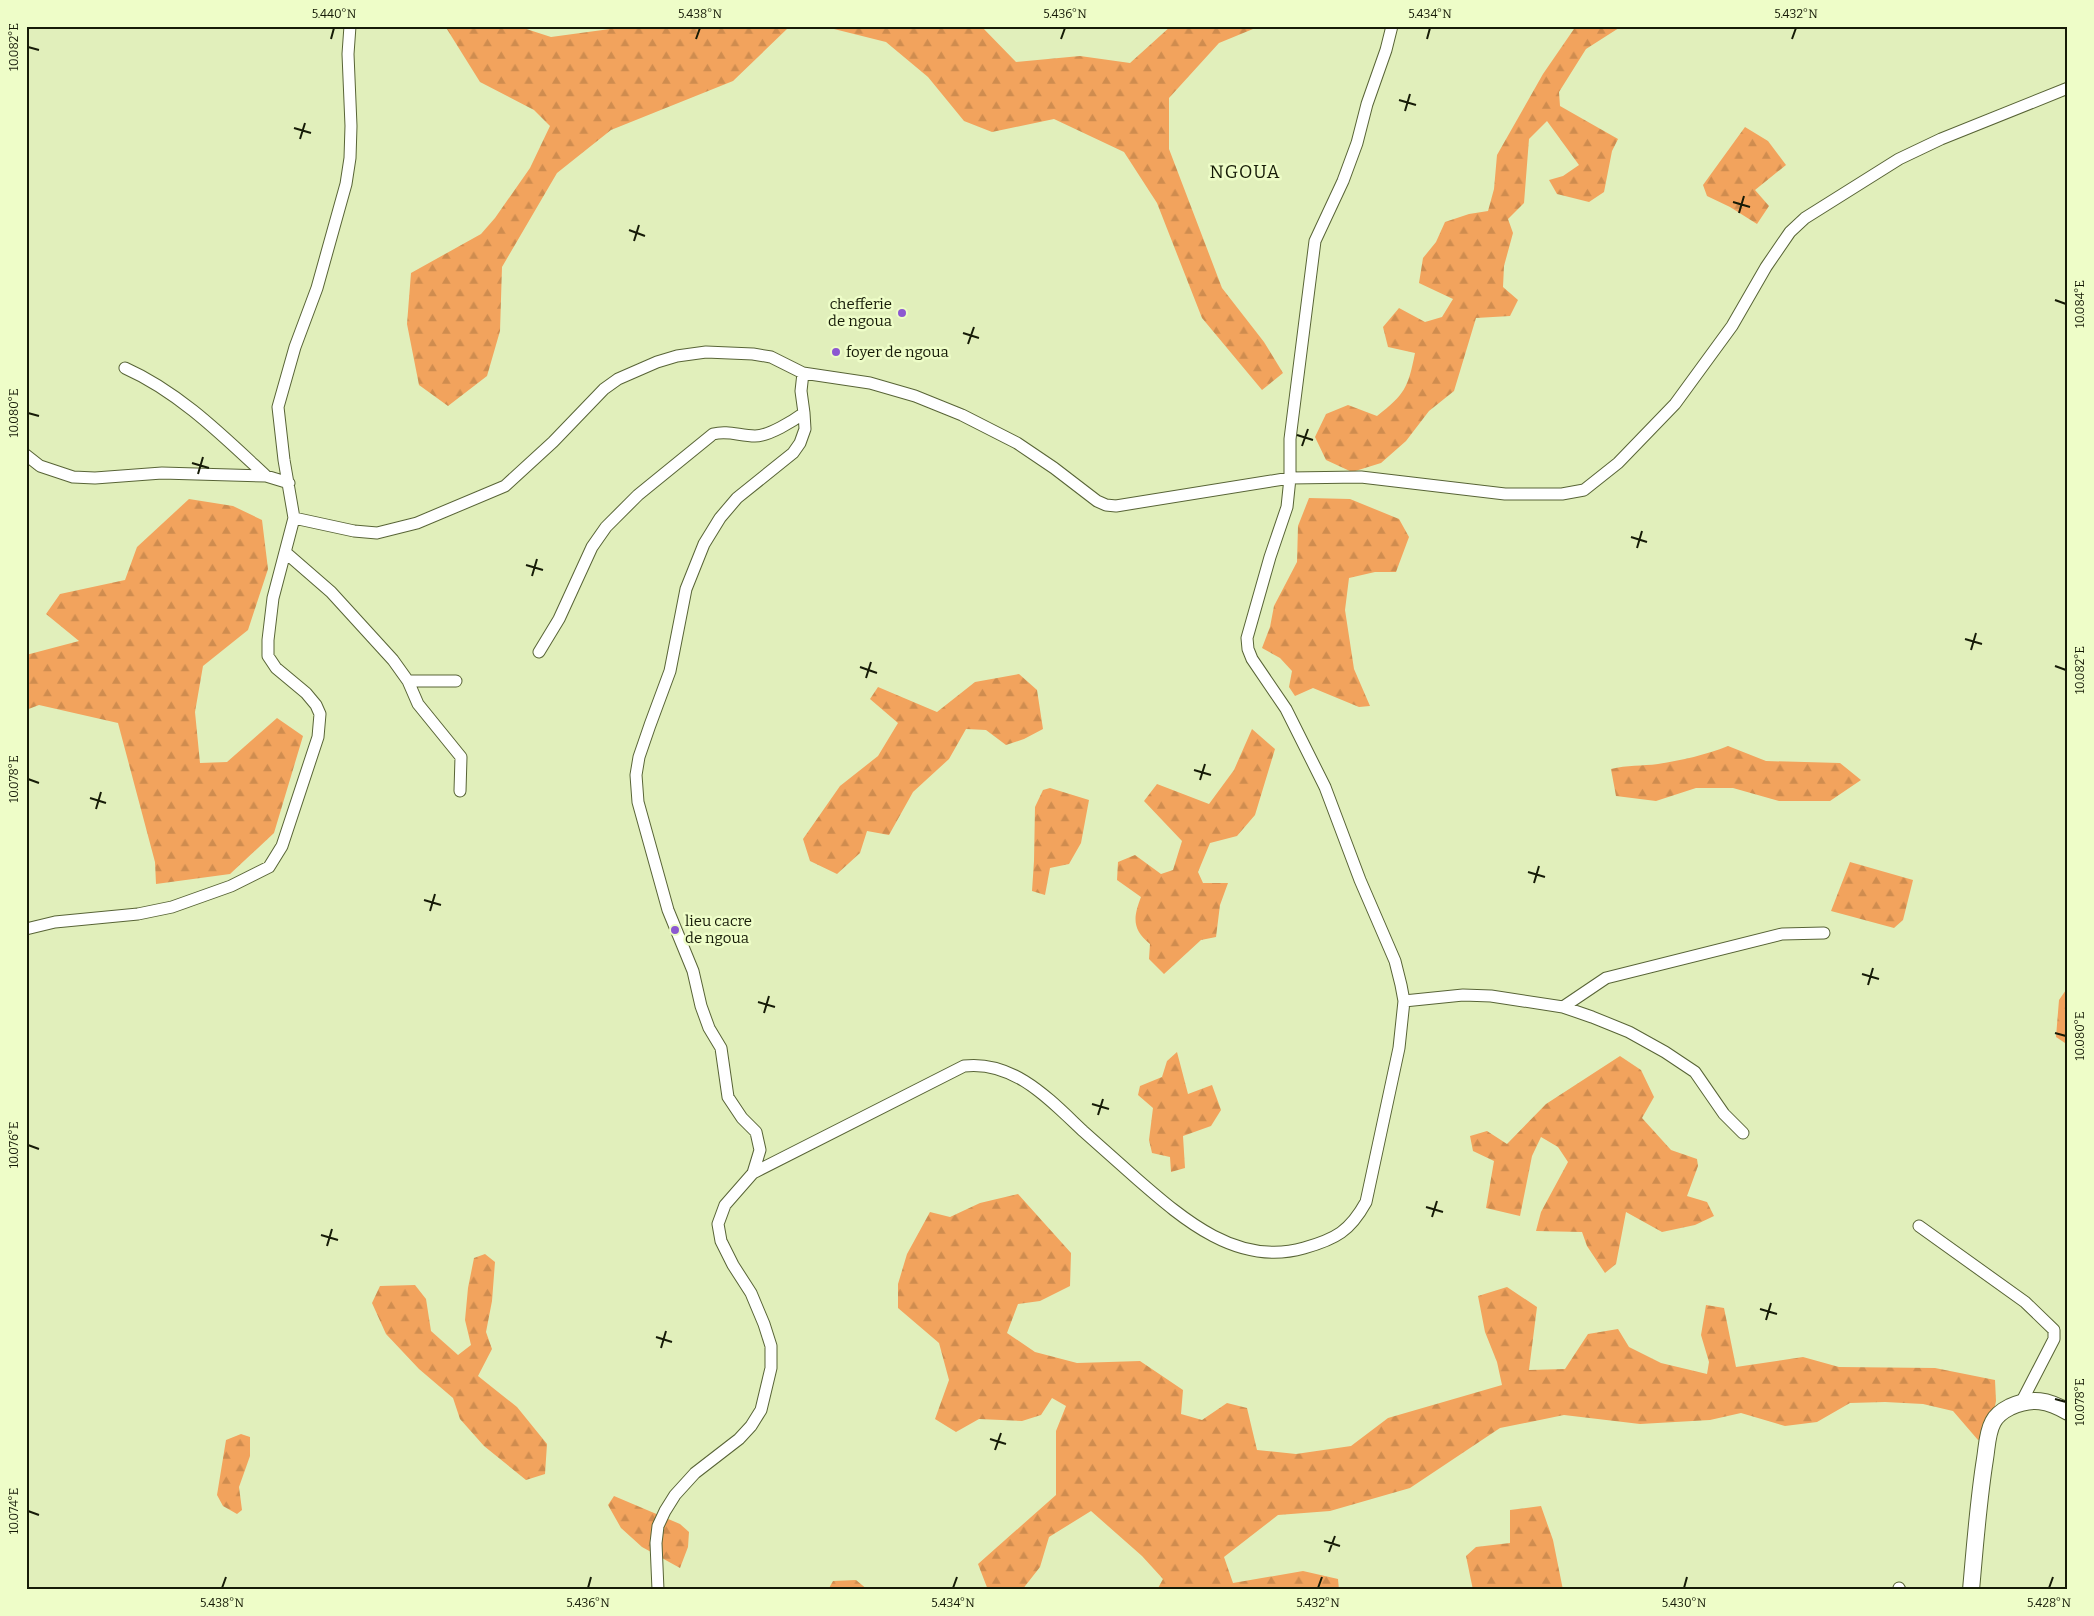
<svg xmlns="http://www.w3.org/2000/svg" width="2094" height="1616" viewBox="0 0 2094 1616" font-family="Bitter,serif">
	<defs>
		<pattern id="forest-firs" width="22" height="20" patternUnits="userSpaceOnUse" patternTransform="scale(1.25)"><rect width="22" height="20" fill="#f2a35d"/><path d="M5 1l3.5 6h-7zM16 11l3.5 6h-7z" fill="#cf8c4f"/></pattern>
	</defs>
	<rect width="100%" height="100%" fill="#e1efbb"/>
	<path fill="url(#forest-firs)" d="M445,26H517L551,37L632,26H981L1016,62L1080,56L1130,63L1171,26H1254L1253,29L1219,43L1169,98V149L1222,288L1264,342L1283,373L1262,390L1202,318L1157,203L1124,152L1054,119L992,132L964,121L928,77L886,42L834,29L788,28L733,81L611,130L557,173L502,267L500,331L487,376L448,406L419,385L407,324L411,273L481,234L495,218L530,168L550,126L534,110L480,82Z
		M1576,26H1622L1586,49L1559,92L1560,106L1618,139L1612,151L1604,192L1589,202L1557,194L1549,180L1563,176L1579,165L1547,121L1529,139L1524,203L1508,219L1513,233L1504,266L1503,287L1518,300L1510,316L1476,318L1454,391L1429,411L1406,441L1381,463L1352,472L1326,460L1315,437L1326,414L1348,405L1377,416C1405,394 1408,388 1415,353L1388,347L1383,327L1399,308L1425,322L1442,317L1453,299L1419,283L1423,258L1436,242L1445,222L1469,214L1488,211L1494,189L1497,155L1543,74Z
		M1745,127L1768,141L1786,165L1755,190L1769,206L1757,224L1730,207L1707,196L1703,185Z
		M1309,498L1350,499L1399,519L1409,537L1396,572H1375L1349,578L1345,610L1354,669L1370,706L1359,707L1313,688L1295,696L1289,687L1292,671L1280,658L1262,648L1270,627L1274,606L1297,562L1298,526Z
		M189,499L233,506L262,520L268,569L248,630L203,666L195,712L200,763L227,762L277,718L303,736L274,833L230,874L156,884L155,862L118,723L39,705L26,710V655L79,641L46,614L60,594L125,580L137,547Z
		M1019,674L1037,690L1043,729L1024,739L1006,745L986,730L966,729L949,759L913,792L889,835L867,831L860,853L837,874L810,861L803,839L840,786L878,756L898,723L870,699L878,687L937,712L975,682Z
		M1252,729L1275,749L1255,815L1237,836L1210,843L1198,872L1203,883H1228L1220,905L1216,937L1201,940L1164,974L1149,959L1150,944C1132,929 1133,918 1141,897L1117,880L1118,862L1135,855L1161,874L1173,870L1182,841L1144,801L1157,784L1209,804L1234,770Z
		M1728,746L1766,761L1840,763L1861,780L1830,801H1779L1733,788H1696L1656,801L1616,796L1611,769C1627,765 1642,766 1658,764C1682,760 1706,755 1728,746Z
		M1050,788L1089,800L1081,843L1069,864L1050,868L1045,895L1032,891L1034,861L1035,807L1043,790Z
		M1850,862L1913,880L1903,920L1894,928L1831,911Z
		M2068,987V1045L2056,1037L2059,1000Z
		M1177,1052L1188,1094L1212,1085L1221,1110L1211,1126L1183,1136L1185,1168L1171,1172L1170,1157L1152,1153L1149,1140L1153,1108L1138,1095L1140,1086L1162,1077L1167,1061Z
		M1620,1056L1641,1070L1654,1097L1642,1118L1671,1150L1697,1159L1698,1166L1687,1196L1707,1202L1714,1216L1695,1225L1662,1232L1626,1212L1616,1264L1605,1273L1587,1246L1582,1232L1536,1231L1541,1212L1568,1162L1558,1147L1541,1137L1532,1156L1520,1216L1486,1208L1494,1161L1473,1151L1470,1136L1487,1131L1507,1144L1546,1104Z
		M1018,1194L1071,1253L1070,1286L1040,1301L1018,1304L1007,1333L1035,1352L1077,1363L1140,1361L1183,1390L1181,1414L1202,1420L1227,1403L1247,1408L1257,1450L1296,1454L1351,1446L1388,1418L1502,1385L1497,1362L1485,1332L1478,1296L1507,1287L1537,1307L1529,1370L1565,1369L1588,1334L1618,1329L1629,1347L1661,1363L1707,1374L1709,1362L1701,1335L1706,1305L1724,1308L1736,1367L1803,1357L1839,1367L1935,1368L1995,1380L1996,1401L1989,1435L1978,1440L1953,1411L1923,1404L1885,1402L1850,1403L1817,1422L1785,1426L1741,1413L1710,1420L1640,1424L1564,1415L1500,1428L1410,1488L1330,1511L1278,1515L1224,1557L1233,1583L1303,1571L1338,1579L1339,1590H1157L1163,1579L1142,1556L1091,1511L1049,1537L1040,1567L1022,1590H988L978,1564L1056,1495V1431L1066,1406L1052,1398L1041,1415L1022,1421L979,1419L956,1432L935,1419L949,1380L939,1343L898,1308V1284L907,1254L930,1212L950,1217L980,1203Z
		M485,1254L495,1262L492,1301L486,1332L492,1349L478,1376L517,1407L547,1444L545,1474L526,1480L484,1446L460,1419L453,1398L419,1369L386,1334L372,1303L380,1286L415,1285L426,1299L431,1331L458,1355L471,1345L465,1320L468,1288L474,1258Z
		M241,1434L250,1437V1456L239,1487L242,1510L237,1514L223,1506L217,1495L226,1440Z
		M614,1496L680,1524L689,1532L688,1547L680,1568L642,1547L621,1528L608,1505Z
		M1541,1506L1553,1540L1563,1590H1473L1466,1556L1476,1547L1510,1543V1510Z
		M856,1580L868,1590H828L833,1581Z"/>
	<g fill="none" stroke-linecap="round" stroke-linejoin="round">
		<defs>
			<path id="street" d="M125,368C179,392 223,436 266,476
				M26,455L40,466L73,477L95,478L162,473L266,476L289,483
				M294,518L354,531L377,533L417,523L505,486L553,442L604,389L618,379L657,362L677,356L706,352L753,354L771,357L803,373L870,383L915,396L962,415L1017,443L1054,468L1097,501L1106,505L1116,506L1290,478L1361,477L1505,494H1562L1584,490L1618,463L1675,404L1732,326L1766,267L1790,232L1805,218L1899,159L1941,139L2068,88
				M285,552L331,592L393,660L408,681L418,704L461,757L460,791
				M539,652L559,619L592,547L606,527L638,495L713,434C728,430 740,436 755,436C769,436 793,421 804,413L801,391L803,373
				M408,681H456
				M26,929L55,922L138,914L172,907L231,886L269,867L282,846L318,737L320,714L316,705L306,693L276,668L268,656V640L273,598L294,518L284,460L278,407L295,347L317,288L346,184L350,158L351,126L348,54L350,26
				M1404,1001L1463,995L1491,996L1563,1007L1592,1017L1629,1032L1665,1052L1695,1072L1724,1114L1743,1133
				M1563,1007L1606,978L1782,934L1824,933
				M753,1173L760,1150L756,1132L742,1118L728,1097L721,1048L709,1028L701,1006L693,971L668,910L638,802L636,775L639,757L650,725L670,671L686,589L704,544L720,518L737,498L793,453L800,443L805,429L804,413
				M1919,1226L2025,1302L2054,1330V1339L2022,1401
				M1899,1588L1900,1590
				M658,1590L656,1543L658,1526L665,1511L675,1495L695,1473L739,1439L751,1426L761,1410L771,1368V1346L764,1324L751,1293L733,1265L721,1241L718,1224L725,1205L753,1173L964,1066C1014,1060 1050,1100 1083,1131C1101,1147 1119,1163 1137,1179C1184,1220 1238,1267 1304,1248C1336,1239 1350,1231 1366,1202L1399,1048L1404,1001L1401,985L1395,961L1360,880L1325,787L1286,709L1252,659L1248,649L1247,638L1270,557L1287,507L1290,478V439L1315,241L1343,181L1357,143L1367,104L1386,50L1392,26"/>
			<path id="secondary" d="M1971,1590C1975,1546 1978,1503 1985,1459C1987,1447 1987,1433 1993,1422C1996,1416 2004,1410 2010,1407C2032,1397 2048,1400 2068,1412"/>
		</defs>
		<use href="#street" stroke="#586436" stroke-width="13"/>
		<use href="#secondary" stroke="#586436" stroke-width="18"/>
		<use href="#street" stroke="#fff" stroke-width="11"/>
		<use href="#secondary" stroke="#fff" stroke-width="16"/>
	</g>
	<path fill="none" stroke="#161b07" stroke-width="2" d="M331,39L334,28M696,39L700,28M1061,39L1065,28M1427,39L1430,28M1792,39L1796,28M28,47L39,50M1399,100L1416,105M1405,111L1410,94M294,128L311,133M300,139L305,123M1733,202L1750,207M1739,213L1744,196M629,230L645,236M634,241L639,225M2055,300L2066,304M963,333L979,338M968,344L974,327M28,413L39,416M1297,435L1313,440M1302,446L1308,429M192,463L209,468M198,474L203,457M1631,537L1647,542M1637,548L1642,531M526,565L543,570M532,576L537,559M1965,639L1982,644M1971,650L1976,633M2055,666L2066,670M860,667L877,673M866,678L871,662M1194,770L1211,775M28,779L39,783M1200,780L1205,764M90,798L106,803M96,809L101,792M1528,872L1545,877M1534,883L1539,866M424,900L441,905M430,911L435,894M1862,974L1879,979M1868,985L1873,968M758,1002L775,1007M764,1013L769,996M2055,1033L2066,1036M1092,1104L1109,1109M1098,1115L1103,1099M28,1145L39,1149M1426,1207L1443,1212M1432,1217L1437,1201M321,1235L338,1240M327,1246L332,1229M1760,1309L1777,1314M1766,1320L1771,1303M656,1337L672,1342M661,1348L666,1331M2055,1399L2066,1402M990,1439L1006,1444M995,1450L1001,1433M28,1511L39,1515M1324,1541L1340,1546M1329,1552L1335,1536M222,1588L226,1577M588,1588L591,1577M953,1588L957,1577M1318,1588L1322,1577M1684,1588L1687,1577M2049,1588L2053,1577"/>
	<g fill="#8c58d1" stroke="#eefdc8" stroke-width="2">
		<circle cx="902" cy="313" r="5"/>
		<circle cx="836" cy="352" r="5"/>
		<circle cx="675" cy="930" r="5"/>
	</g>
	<g text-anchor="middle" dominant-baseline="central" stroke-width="5" stroke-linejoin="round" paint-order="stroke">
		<g font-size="15" fill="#161b07" stroke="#eefdc8" text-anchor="start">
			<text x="892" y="304" text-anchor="end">chefferie<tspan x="892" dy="17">de ngoua</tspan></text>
			<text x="846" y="352">foyer de ngoua</text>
			<text x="685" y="921">lieu cacre<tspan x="685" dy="17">de ngoua</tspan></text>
		</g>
		<g font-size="18" letter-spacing="1" fill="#161b07" stroke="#eefdc8">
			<text x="1245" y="172">NGOUA</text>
		</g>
	</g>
	<rect width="2094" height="1616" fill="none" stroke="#eefdc8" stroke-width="55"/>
	<rect x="28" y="28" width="2038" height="1560" fill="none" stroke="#161b07" stroke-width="2"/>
	<g font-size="12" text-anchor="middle" fill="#161b07">
		<text x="334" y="18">5.440°N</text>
		<text x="700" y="18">5.438°N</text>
		<text x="1065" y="18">5.436°N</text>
		<text x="1430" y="18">5.434°N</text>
		<text x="1796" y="18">5.432°N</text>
		<text transform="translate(14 47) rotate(-90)" y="4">10.082°E</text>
		<text transform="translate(2080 304) rotate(-90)" y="4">10.084°E</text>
		<text transform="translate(14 413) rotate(-90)" y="4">10.080°E</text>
		<text transform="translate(2080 670) rotate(-90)" y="4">10.082°E</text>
		<text transform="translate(14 779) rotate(-90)" y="4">10.078°E</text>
		<text transform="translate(2080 1036) rotate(-90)" y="4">10.080°E</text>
		<text transform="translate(14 1145) rotate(-90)" y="4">10.076°E</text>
		<text transform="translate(2080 1402) rotate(-90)" y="4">10.078°E</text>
		<text transform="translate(14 1511) rotate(-90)" y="4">10.074°E</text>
		<text x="222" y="1607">5.438°N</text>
		<text x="588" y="1607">5.436°N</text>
		<text x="953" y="1607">5.434°N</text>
		<text x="1318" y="1607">5.432°N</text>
		<text x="1684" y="1607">5.430°N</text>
		<text x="2049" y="1607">5.428°N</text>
	</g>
</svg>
